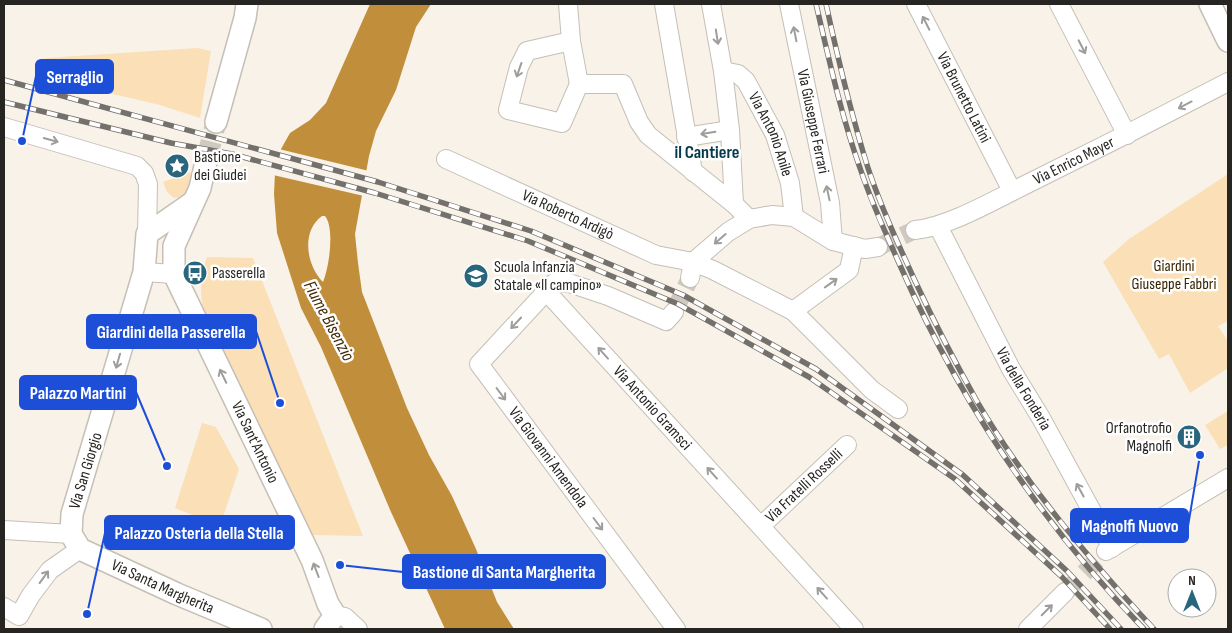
<svg xmlns="http://www.w3.org/2000/svg" width="1232" height="633" viewBox="0 0 1232 633" font-family="'Sofia Sans Condensed',sans-serif">
	<rect width="100%" height="100%" fill="#f8f2e9"/>
	<path fill="#fbdfb7" d="M198,48L211,51L200,118L160,105L40,77L46,58Z
		M197,170L194,181L184,196L174,198L167,192L163,182Z
		M1228,174V321L1218,326L1228,341V368L1190,393L1169,354L1159,359L1103,262L1129,239Z
		M207,257L253,258L363,536L313,535L203,310C200,291 200,276 207,257Z
		M1228,411V445L1220,449L1205,425Z
		M202,423L216,427L239,469L220,526L175,508Z"/>
	<path fill="#c18e3b" fill-rule="evenodd" d="M370,4H431L416,27L396,90L376,131L369,156L355,234L358,263L362,292L407,408L429,455L452,496L476,549L497,602L514,629H445L391,512L321,347L301,308L277,233L274,194L275,172L281,149L290,133L310,120L326,103ZM322,216H325C335,228 329,268 323,282C306,265 301,231 322,216Z"/>
	<path fill="#f8f2e9" d="M279,149L369,171L364,196L273,175Z"/>
	<g fill="none" stroke-linecap="round" stroke-linejoin="round">
		<path stroke="#cec9c1" stroke-width="18" stroke-dasharray="18 9" stroke-linecap="butt" d="M878,247L915,230
			M674,312L690,278
			M1065,592L1106,551"/>
		<path stroke="#cec9c1" stroke-width="21" stroke-dasharray="21 11" stroke-linecap="butt" d="M206,162L216,122"/>
		<defs>
			<g id="minor">
				<path d="M568,4L571,41L579,84H623L639,122L648,135L734,204L749,219"/>
				<path d="M664,4L693,172"/>
				<path d="M711,4L723,71L730,130L734,204"/>
				<path id="s1" d="M789,4L830,203L833,241"/>
				<path id="s2" d="M916,4L1012,191"/>
				<path d="M1059,4L1127,135"/>
				<path d="M571,41L527,51L519,67L508,110L562,123L579,84"/>
				<path id="s3" d="M723,71L738,74L746,81L775,135L790,183L794,217"/>
				<path d="M4,127L137,166L144,173L148,184L147,234"/>
				<path d="M686,137L730,130"/>
				<path id="s4" d="M446,159L656,255L693,262L713,270L793,311L872,390L898,409"/>
				<path id="s5" d="M938,226L1011,369L1041,418L1112,548"/>
				<path id="s6" d="M915,230C947,227 991,202 1021,187C1090,153 1159,118 1228,82"/>
				<path d="M693,262L728,232L749,219L772,215L794,217L833,241L865,249L878,247"/>
				<path d="M144,272L174,274"/>
				<path d="M690,278L693,262"/>
				<path id="s7" d="M546,291L854,629"/>
				<path d="M793,311L849,270L854,246"/>
				<path id="s8" d="M674,312L666,321L608,296L569,283H554L479,364L676,629"/>
				<path id="s9" d="M761,526L847,445"/>
				<path d="M4,530L71,534"/>
				<path d="M1106,551L1228,478"/>
				<path d="M4,607L19,616L31,595L50,570L80,549"/>
				<path d="M335,615L345,617L358,629"/>
				<path d="M1028,629L1065,592"/>
			</g>
			<g id="tertiary">
				<path d="M1210,4L1228,41"/>
				<path d="M216,122L245,18L247,4"/>
				<path id="s10" d="M206,162L200,188L174,246V274L312,560L328,604L335,615L325,629"/>
				<path id="s11" d="M193,202L147,234L144,272L72,514L71,534L80,549L177,594L261,629"/>
			</g>
		</defs>
		<use href="#minor" stroke="#c5bfb6" stroke-width="20"/>
		<use href="#tertiary" stroke="#c5bfb6" stroke-width="24"/>
		<use href="#minor" stroke="#fff" stroke-width="18"/>
		<use href="#tertiary" stroke="#fff" stroke-width="21"/>
		<defs>
			<path id="rail" d="M816,4C829,59 841,115 860,168C871,201 885,232 899,263C959,400 1039,521 1144,629
				M826,4C838,59 851,114 868,168C881,207 899,246 916,283C935,324 956,364 978,403C1027,486 1089,559 1154,629
				M4,80L378,182L531,231L683,295L816,369L963,475L1067,571L1121,629
				M4,102L171,143L232,154L375,193L528,241L678,304L809,377L955,479L1062,577L1110,629"/>
		</defs>
		<use href="#rail" stroke="#74706b" stroke-width="5.5"/>
		<use href="#rail" stroke="#fff" stroke-width="4" stroke-dasharray="11" stroke-linecap="butt"/>
	</g>
	<defs><path id="oneway-shaft" d="M-6 0H5M1.5-3L5.5 0L1.5 3" fill="none" stroke-width="1.6" stroke-linecap="round" stroke-linejoin="round" transform="scale(1.25)"/></defs>
	<g stroke="#9e9d9c">
		<use href="#oneway-shaft" transform="translate(926 23) rotate(-117)"/>
		<use href="#oneway-shaft" transform="translate(795 34) rotate(-101)"/>
		<use href="#oneway-shaft" transform="translate(717 37) rotate(81)"/>
		<use href="#oneway-shaft" transform="translate(1082 47) rotate(63)"/>
		<use href="#oneway-shaft" transform="translate(519 70) rotate(109)"/>
		<use href="#oneway-shaft" transform="translate(1185 105) rotate(152)"/>
		<use href="#oneway-shaft" transform="translate(708 133) rotate(171)"/>
		<use href="#oneway-shaft" transform="translate(51 140) rotate(16)"/>
		<use href="#oneway-shaft" transform="translate(828 193) rotate(-102)"/>
		<use href="#oneway-shaft" transform="translate(720 239) rotate(139)"/>
		<use href="#oneway-shaft" transform="translate(831 283) rotate(-36)"/>
		<use href="#oneway-shaft" transform="translate(516 323) rotate(133)"/>
		<use href="#oneway-shaft" transform="translate(603 353) rotate(-132)"/>
		<use href="#oneway-shaft" transform="translate(118 361) rotate(106)"/>
		<use href="#oneway-shaft" transform="translate(223 376) rotate(-116)"/>
		<use href="#oneway-shaft" transform="translate(501 394) rotate(53)"/>
		<use href="#oneway-shaft" transform="translate(712 473) rotate(-132)"/>
		<use href="#oneway-shaft" transform="translate(1080 490) rotate(-119)"/>
		<use href="#oneway-shaft" transform="translate(598 524) rotate(53)"/>
		<use href="#oneway-shaft" transform="translate(316 570) rotate(-111)"/>
		<use href="#oneway-shaft" transform="translate(44 577) rotate(-54)"/>
		<use href="#oneway-shaft" transform="translate(822 593) rotate(-132)"/>
		<use href="#oneway-shaft" transform="translate(1047 610) rotate(-45)"/>
	</g>
	<defs>
		<symbol id="sight-disc" viewBox="-11 -11 22 22"><circle r="9.5" fill="#29657c" stroke="#fff"/><path d="M0-6L1.8-2.2L6-1.7L2.9 1.2L3.7 5.4L0 3.3L-3.7 5.4L-2.9 1.2L-6-1.7L-1.8-2.2Z" fill="#fff"/></symbol>
		<symbol id="bus-disc" viewBox="-11 -11 22 22"><circle r="9.5" fill="#29657c" stroke="#fff"/><path d="M-5-6H5V4H4V6H2V4H-2V6H-4V4H-5ZM-3.5-4V0h7V-4ZM-3.5 1.2v1.5H-2V1.2ZM2 1.2v1.5H3.5V1.2Z" fill="#fff"/></symbol>
		<symbol id="school-disc" viewBox="-11 -11 22 22"><circle r="9.5" fill="#29657c" stroke="#fff"/><path d="M0-5L7-2L0 1L-7-2ZM-4 1L0 2.5L4 1V4Q0 6-4 4Z" fill="#fff"/></symbol>
		<symbol id="building-disc" viewBox="-11 -11 22 22"><circle r="9.5" fill="#29657c" stroke="#fff"/><path d="M-4-6H4V6H1V3H-1V6H-4ZM-2.5-4.3h1.7v1.8h-1.7ZM.8-4.3h1.7v1.8H.8ZM-2.5-1h1.7V.8h-1.7ZM.8-1h1.7V.8H.8Z" fill="#fff"/></symbol>
	</defs>
	<g fill-rule="evenodd">
		<use href="#sight-disc" x="163" y="152" width="28" height="28"/>
		<use href="#bus-disc" x="181" y="259" width="28" height="28"/>
		<use href="#school-disc" x="462" y="262" width="28" height="28"/>
		<use href="#building-disc" x="1175" y="423" width="28" height="28"/>
	</g>
	<g text-anchor="middle" dominant-baseline="central" stroke-width="5" stroke-linejoin="round" paint-order="stroke">
		<g font-size="16" fill="#272522" stroke="#fff">
			<text stroke="none"><textPath href="#s2" startOffset="105">Via Brunetto Latini</textPath></text>
			<text stroke="none"><textPath href="#s1" startOffset="120">Via Giuseppe Ferrari</textPath></text>
			<text stroke="none"><textPath href="#s3" startOffset="85">Via Antonio Anile</textPath></text>
			<text stroke="none"><textPath href="#s6" startOffset="174">Via Enrico Mayer</textPath></text>
			<text stroke="none"><textPath href="#s4" startOffset="134">Via Roberto Ardigò</textPath></text>
			<text stroke="none"><textPath href="#s5" startOffset="184">Via della Fonderia</textPath></text>
			<text stroke="none"><textPath href="#s7" startOffset="158">Via Antonio Gramsci</textPath></text>
			<text stroke="none"><textPath href="#s10" startOffset="305">Via Sant'Antonio</textPath></text>
			<text stroke="none"><textPath href="#s8" startOffset="358">Via Giovanni Amendola</textPath></text>
			<text transform="translate(86 471) rotate(-73)">Via San Giorgio</text>
			<text stroke="none"><textPath href="#s9" startOffset="59">Via Fratelli Rosselli</textPath></text>
			<text stroke="none"><textPath href="#s11" startOffset="475">Via Santa Margherita</textPath></text>
		</g>
		<g font-size="16" fill="#272522" stroke="#fff" text-anchor="start">
			<text x="194" y="157">Bastione<tspan x="194" dy="18">dei Giudei</tspan></text>
			<text x="494" y="267">Scuola Infanzia<tspan x="494" dy="18">Statale «Il campino»</tspan></text>
			<text x="212" y="273">Passerella</text>
			<text x="1172" y="428" text-anchor="end">Orfanotrofio<tspan x="1172" dy="18">Magnolfi</tspan></text>
		</g>
		<g font-size="16" fill="#3a2501" stroke="#fff">
			<text x="1174" y="266">Giardini<tspan x="1174" dy="18">Giuseppe Fabbri</tspan></text>
		</g>
		<g font-size="18" font-weight="bold" fill="#043a4c" stroke="#fff">
			<text x="707" y="152">il Cantiere</text>
		</g>
		<g font-size="18" font-style="italic" fill="#422c08" stroke="#fff">
			<text transform="translate(329 321) rotate(62)">Fiume Bisenzio</text>
		</g>
	</g>
	<path fill="none" stroke="#1d4ed8" stroke-width="2" d="M22 141L36 76M280 403L256 331M167 466L136 392M1200 455L1188 526M87 614L105 533M340 565L403 572"/>
	<g fill="#1d4ed8" stroke="#fff" stroke-width="2">
		<circle cx="22" cy="141" r="5"/>
		<circle cx="280" cy="403" r="5"/>
		<circle cx="167" cy="466" r="5"/>
		<circle cx="1200" cy="455" r="5"/>
		<circle cx="87" cy="614" r="5"/>
		<circle cx="340" cy="565" r="5"/>
	</g>
	<g fill="#1d4ed8" stroke="#1d4ed8" stroke-width="2">
		<rect x="36" y="60" width="77" height="33" rx="5"/>
		<rect x="87" y="315" width="169" height="33" rx="5"/>
		<rect x="20" y="376" width="116" height="33" rx="5"/>
		<rect x="1071" y="509" width="117" height="33" rx="5"/>
		<rect x="105" y="516" width="189" height="33" rx="5"/>
		<rect x="403" y="555" width="202" height="33" rx="5"/>
	</g>
	<g font-size="18" text-anchor="middle" font-weight="bold" fill="#fff">
		<text x="75" y="83">Serraglio</text>
		<text x="171" y="338">Giardini della Passerella</text>
		<text x="78" y="399">Palazzo Martini</text>
		<text x="1130" y="532">Magnolfi Nuovo</text>
		<text x="199" y="539">Palazzo Osteria della Stella</text>
		<text x="504" y="578">Bastione di Santa Margherita</text>
	</g>
	<rect width="1232" height="633" fill="none" stroke="#272522" stroke-width="10"/>
	<g transform="translate(1192 593)"><circle r="24" fill="#ffffff" stroke="#a9a8a7"/>
	<path d="M0-4L9 19L0 12L-9 19Z" fill="#29657c"/>
	<text y="-8" font-size="14" font-weight="bold" text-anchor="middle" fill="#272522">N</text>
	</g>
</svg>
